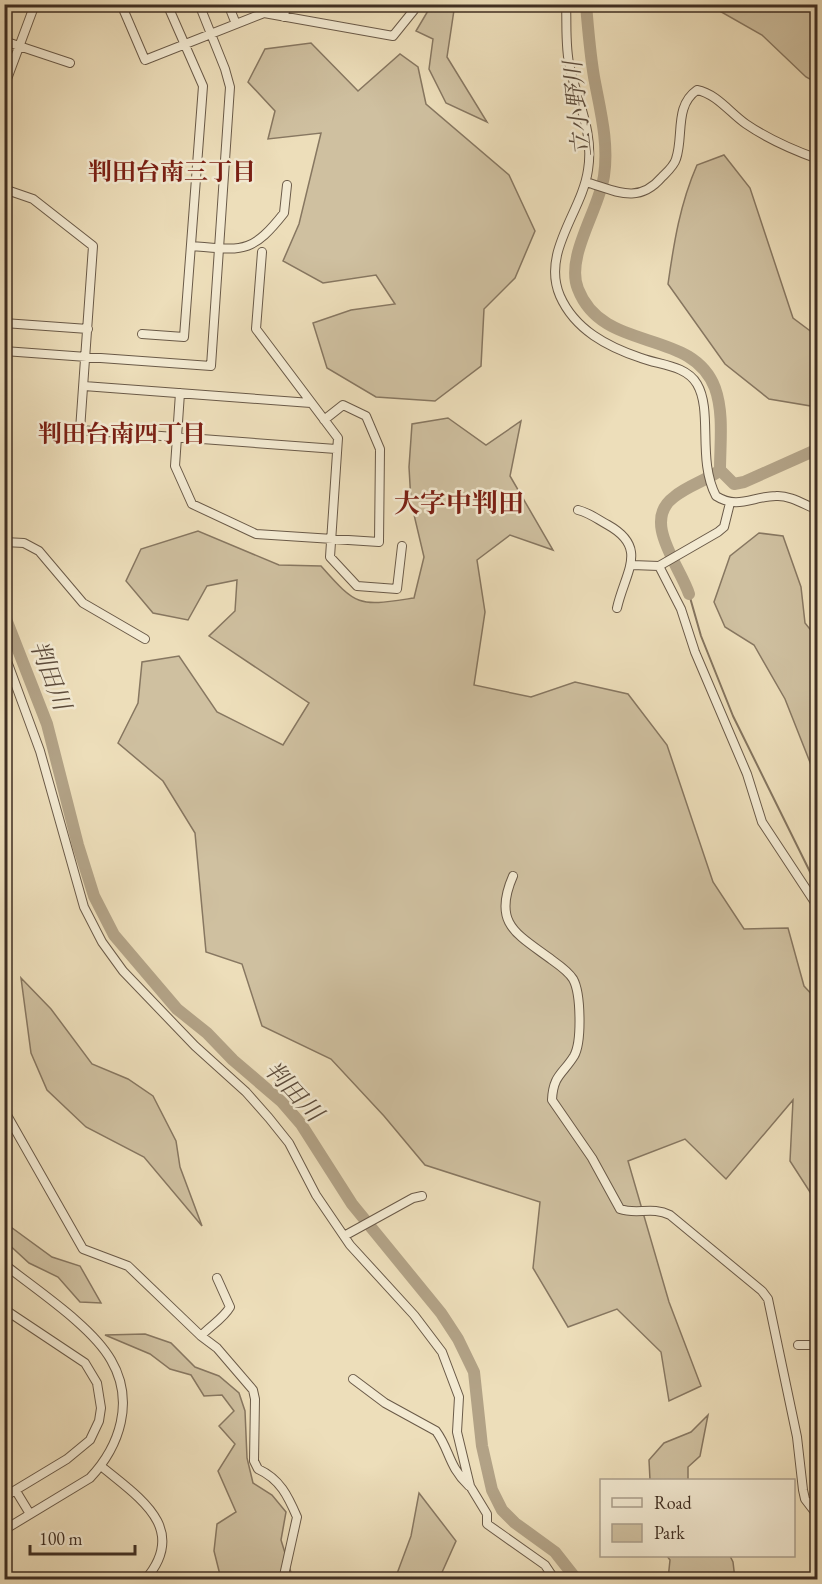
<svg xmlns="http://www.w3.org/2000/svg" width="822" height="1584" viewBox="0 0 822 1584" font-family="'EB Garamond','Noto Serif JP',serif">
	<rect width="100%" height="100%" fill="#eddeba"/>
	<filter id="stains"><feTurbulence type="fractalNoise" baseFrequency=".00333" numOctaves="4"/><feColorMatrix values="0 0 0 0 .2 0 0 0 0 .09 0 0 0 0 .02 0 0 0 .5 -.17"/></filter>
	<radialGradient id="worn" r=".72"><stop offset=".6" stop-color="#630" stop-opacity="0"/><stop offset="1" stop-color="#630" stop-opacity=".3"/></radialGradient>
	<path fill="#cfc0a0" stroke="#877761" stroke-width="1.5" d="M432,4L453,5L454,10L447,57L487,122L446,103L429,69L433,39L416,31Z
		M709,5H817V83L806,77L762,35Z
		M311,43L358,91L400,54L418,67L426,104L509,175L535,231L515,278L484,309L481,366L435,401L376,397L327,368L313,323L351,310L395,304L376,275L323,283L283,261L299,224L321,133L268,139L275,111L248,82L265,49Z
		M724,155L750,188L793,318L817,336V407L769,399L725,364L668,284C674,242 680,204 697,165Z
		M448,418L486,445L521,421L510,476L553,550L510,535L477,560L485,612L474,685L531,697L575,682L628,694L667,745L713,882L744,929L788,928L804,986L817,1000V1203L790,1161L793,1100L726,1179L685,1139L628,1161L669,1302L701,1386L669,1401L661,1352L617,1309L568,1327L533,1268L540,1202L425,1165L384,1116L331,1059L262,1026L242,964L206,952L195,833L163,781L118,743L138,703L142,662L179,656L217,712L283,745L309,703L209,636L235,611L237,580L207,586L188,620L153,613L126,581L141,549L198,531L279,565L321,566C358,608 359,606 414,598L424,557L411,502L409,467L412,424Z
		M759,533L783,536L801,587L805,623L817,638V780L785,699L754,645L725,627L714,602L730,556Z
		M21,978L51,1009L92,1064L128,1079L153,1096L176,1141L180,1167L202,1226L144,1157L86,1127L47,1090L31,1053Z
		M4,1222L52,1257L80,1266L101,1303L80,1302L58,1277L29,1263L5,1241Z
		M145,1334L171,1343L195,1367L219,1376L239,1393L245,1411L247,1458L253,1483L272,1495L286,1512L281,1540L293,1579H221L214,1551L217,1524L236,1512L218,1471L235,1444L219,1426L234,1411L222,1395L204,1396L191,1375L170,1369L150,1354L105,1335Z
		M708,1415L700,1456L688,1467V1480H650L649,1460L664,1443L691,1432Z
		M419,1493L456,1541L439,1579H395L411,1536Z
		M667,1556H730L733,1562L735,1579H668L670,1560Z"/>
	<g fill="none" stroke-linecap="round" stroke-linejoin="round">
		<path stroke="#84745e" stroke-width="2" d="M689,594L701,636L733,716L818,888"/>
		<path stroke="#b2a286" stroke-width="12" d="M586,4C588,29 590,53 594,77C600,110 609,142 604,176C599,210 565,257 578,289C603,354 692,327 715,388C724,413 720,444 720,470
			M720,470L734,484L744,482L818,449
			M689,594C680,566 641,521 674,497C687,486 705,481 719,471
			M4,614L47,724L78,845L94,896L114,935L177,1009L207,1033L233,1060L282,1102L301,1124L352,1204L441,1313L458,1339L474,1372L482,1446L492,1490L502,1510L515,1523L555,1552L577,1580"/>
		<defs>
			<path id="street" d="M121,4L145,60L264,13L393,36L414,10L416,4
				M228,4L236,24
				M566,4C567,25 565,48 570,68C578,103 594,133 588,170C582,212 541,252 560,296C575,330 608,347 641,358C659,365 686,365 697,384C713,411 697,460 716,496C738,510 753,496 776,496C790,495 805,505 818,510
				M284,17L286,4
				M4,41L70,63
				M4,87L35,4
				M586,182C616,191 638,205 662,177C667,172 674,166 676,159C684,136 674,106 697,90C717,94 730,113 746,124C768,139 793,150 818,159
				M4,189L33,199L93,246L80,430L336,449
				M192,246C242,250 251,255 284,213L287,185
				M262,252L256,329L338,438L330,557L357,586L397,589L402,546
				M4,323L88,329
				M142,334L184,337L203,86L167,4
				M4,351L211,366L230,87L225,69L199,4
				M84,386L311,403
				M180,393L175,466L192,504L256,534L379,542L380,449L366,416L343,405L324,420
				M730,503L724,527L718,532L659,566L681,609L695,652L747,774L762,822L818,907
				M578,510C590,513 597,519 608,525C649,548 625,572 617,608
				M4,542L24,543L39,551L83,603L145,639
				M632,565L659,566
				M4,653L40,751L84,907L102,942L123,971L195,1046L246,1092L269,1118L289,1143L316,1195L350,1245L414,1315L442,1352L459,1397L457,1432L470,1486L487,1514V1524L545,1565L555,1580
				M513,876C492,924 517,934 552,960C559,965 568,971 573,979C581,993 582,1042 574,1056C563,1074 553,1075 552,1100L592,1158L620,1209C637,1215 652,1206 670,1215L762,1291L768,1299L797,1437L803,1490L805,1499L818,1516
				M4,1110L83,1249L128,1266L201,1336L217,1348L253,1390L255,1399L254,1461L258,1469C280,1479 288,1496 297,1517L283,1580
				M344,1236L413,1198L422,1196
				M4,1264C35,1289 92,1326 111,1360C135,1401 120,1446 90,1478L4,1530
				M4,1309L85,1363L97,1383L101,1408L99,1421L90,1440L67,1459L4,1497
				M201,1336C210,1326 223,1319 230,1307L217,1278
				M798,1345H816L818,1351
				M353,1379L385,1403L436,1431C450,1450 448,1466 469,1486
				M101,1466C138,1497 190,1528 145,1580
				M16,1491L30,1514"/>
		</defs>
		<use href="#street" stroke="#6a5a48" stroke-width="10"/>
		<use href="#street" stroke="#f3ead2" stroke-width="8"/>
	</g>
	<g text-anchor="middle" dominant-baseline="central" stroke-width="5" stroke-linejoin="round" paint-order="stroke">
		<g font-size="24" font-style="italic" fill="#5c4b3b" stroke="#f3ead2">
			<text transform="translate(577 109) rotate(-96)">立小野川</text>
			<text transform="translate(51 675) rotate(69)">判田川</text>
			<text transform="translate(294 1091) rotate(47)">判田川</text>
		</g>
		<g font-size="24" font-weight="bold" fill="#7a1f14" stroke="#f3ead2">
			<text x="172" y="171">判田台南三丁目</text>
			<text x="122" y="433">判田台南四丁目</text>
		</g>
		<g font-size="26" font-weight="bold" fill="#7a1f14" stroke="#f3ead2">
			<text x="459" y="503">大字中判田</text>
		</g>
	</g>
	<rect width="822" height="1584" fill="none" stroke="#eddeba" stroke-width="24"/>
	<rect x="6" y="6" width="810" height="1572" fill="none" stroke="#3f2e22" stroke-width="3"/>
	<rect x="12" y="12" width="798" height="1560" fill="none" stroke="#3f2e22" stroke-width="1.5"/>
	<rect x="600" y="1479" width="195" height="78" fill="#f3ead2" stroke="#ab9f8c" stroke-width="1.5"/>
	<rect x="612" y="1498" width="30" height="9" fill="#f3ead2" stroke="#ab9f8c" stroke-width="1.5"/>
	<text x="654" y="1509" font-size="18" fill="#3f2e22">Road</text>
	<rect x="612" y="1524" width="30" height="18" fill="#cfc0a0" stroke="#ab9f8c" stroke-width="1.5"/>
	<text x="654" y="1539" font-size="18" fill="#3f2e22">Park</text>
	<path d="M30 1545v9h105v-9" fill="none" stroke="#3f2e22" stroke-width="3"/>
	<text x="39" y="1545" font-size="18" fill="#3f2e22" stroke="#f3ead2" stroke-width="4.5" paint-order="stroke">100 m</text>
	<rect width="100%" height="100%" filter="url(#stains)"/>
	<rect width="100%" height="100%" fill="url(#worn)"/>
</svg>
